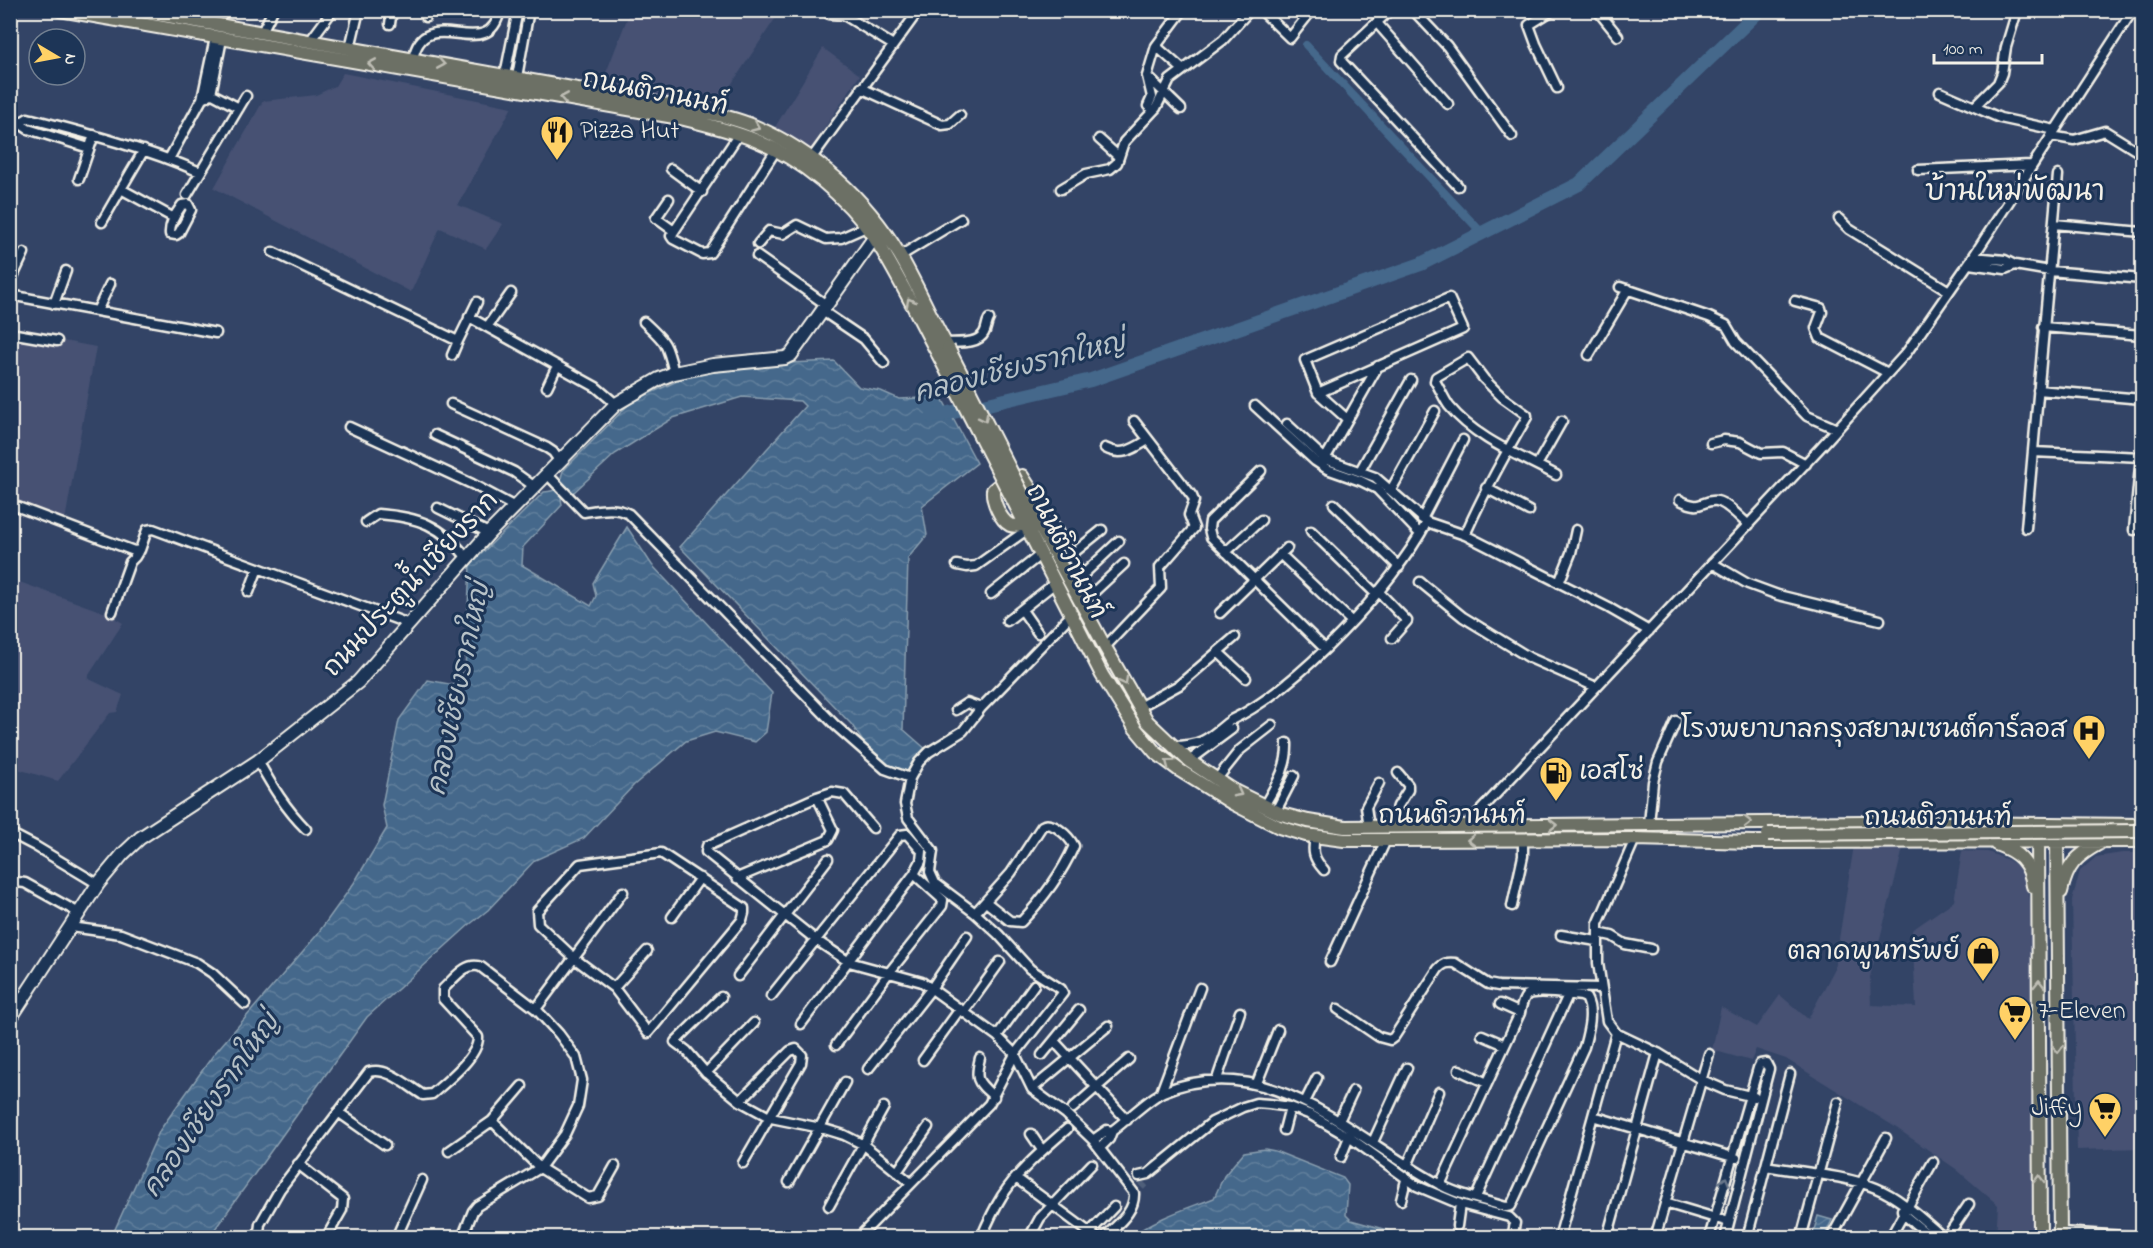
<svg xmlns="http://www.w3.org/2000/svg" width="2153" height="1248" viewBox="0 0 2153 1248" font-family="'Indie Flower','Playpen Sans Thai',sans-serif">
	<defs>
		<pattern id="water-waves" width="16" height="10" patternUnits="userSpaceOnUse" patternTransform="scale(1.5)"><rect width="16" height="10" fill="#44688b"/><path d="M0 5q4-4 8 0t8 0" fill="none" stroke="#607e9b"/></pattern>
	</defs>
	<rect width="100%" height="100%" fill="#346"/>
	<filter id="ink" filterUnits="userSpaceOnUse"><feTurbulence type="fractalNoise" baseFrequency=".0167" numOctaves="2"/><feDisplacementMap in="SourceGraphic" scale="12" xChannelSelector="R" yChannelSelector="G"/><feConvolveMatrix kernelMatrix="1 2 1 2 8 2 1 2 1" color-interpolation-filters="sRGB"/></filter>
	<g filter="url(#ink)">
		<path fill="#465173" d="M630,11H778L777,16L715,109L601,86Z
			M823,48L860,75L807,154L772,132Z
			M343,73L512,107L458,205L503,224L486,249L440,228L411,292L214,188L263,101L316,95L335,86Z
			M11,331L96,347L64,526L11,507Z
			M11,579L106,613L123,623L87,678L123,695L117,712L110,713L58,781L11,767Z
			M1854,845H1904L1870,977L1871,1005L1916,1007L1912,930L1954,901L1962,851L1988,852L2008,860L2024,870L2031,905L2032,1237H1996L1998,1205L1956,1169L1892,1125L1786,1059L1756,1049L1751,1061L1712,1050L1721,1007L1757,1027L1780,995L1808,1019L1834,970Z
			M2122,853H2142V1148L2077,1150L2072,900L2080,871L2096,857Z"/>
		<path fill="url(#water-waves)" stroke="#8a9fb0" stroke-width="1.5" d="M834,361L859,387L881,391L899,399L923,398L937,389L977,463L922,506L927,535L908,558L903,729L927,750L908,775L890,767L871,754L852,725L680,547L805,406L800,401L742,397L673,418L615,454L574,492H567L561,498L562,505L523,547L522,565L591,606L596,596L593,583L627,527L652,565L772,693L766,732L755,742L715,732L686,741L634,785L584,838L535,860L488,910L469,925L367,1017L210,1236L111,1238L160,1130L214,1054L316,936L354,883L387,828L382,805L399,720L428,680L454,685L465,670L470,565L544,492C563,491 558,484 563,471L631,402L697,372L790,363Z
			M1265,1149L1275,1151L1343,1178L1348,1185L1346,1215L1351,1220L1412,1237H1131C1155,1218 1186,1209 1214,1198L1224,1176L1244,1152Z
			M1818,1216L1832,1220L1824,1237H1812Z"/>
		<g fill="none" stroke-linecap="round" stroke-linejoin="round">
			<path stroke="#44688b" stroke-width="8" d="M1306,45L1482,233"/>
			<path stroke="#44688b" stroke-width="14" d="M932,417L1091,380L1421,264L1579,184L1760,10"/>
			<path stroke="#505e7a" stroke-width="8" stroke-dasharray="8 4" stroke-linecap="butt" d="M1141,1187L1145,1183"/>
			<defs>
				<path id="street" d="M1261,10L1290,38L1312,10
					M1390,10L1342,55L1341,61L1458,186
					M1413,10L1447,46L1512,136
					M1553,10L1529,25L1536,44L1557,88
					M1597,10L1618,36
					M829,14L844,15L893,45
					M426,17L427,10
					M1377,23L1448,104
					M390,24L392,10
					M262,32L273,10
					M310,41L333,10
					M350,48L359,10
					M413,59C424,0 489,67 500,10
					M1182,69L1156,46L1183,10
					M505,75L518,10
					M1147,76L1181,109
					M517,77L529,10
					M861,88L942,125L950,124L960,115
					M207,91L239,108
					M1940,92L2000,118L2055,130
					M202,99L211,94L222,39
					M1148,106L1152,97L1147,76L1156,46
					M1974,107L1998,83L2002,73L2006,47L2016,14
					M739,134L671,236L673,239L702,254L710,253L776,150
					M2051,136L2074,140L2105,131L2142,154
					M1099,139L1119,157
					M89,148L28,129L22,125L23,121L28,118C86,133 145,148 200,172
					M144,150L121,189L174,218
					M169,159L202,99L215,38
					M811,159L919,10
					M671,169L702,192
					M1918,170L2031,165
					M79,179L94,135
					M1061,189L1086,174L1110,169L1117,163L1124,142L1156,108L1170,80L1223,40L1250,10
					M187,195L246,96
					M669,199L656,218L674,231
					M188,204L191,210L179,233L176,235L170,234C169,224 176,213 182,205Z
					M1839,219L1849,229L1949,291
					M102,222L121,189
					M2054,224L2142,232
					M758,244L769,231L783,234L797,225L826,239L841,238L866,227
					M273,252L458,341L477,302
					M757,256L825,304
					M900,256L961,219
					M1973,257L2005,260L2015,265L2050,271L2142,279
					M1969,264L2005,269L2015,265
					M10,283L24,253
					M1620,287L1709,317L1726,325L1736,342L1807,416L1837,429
					M10,295L216,333
					M1795,301L1821,308L1822,312L1816,328L1820,338L1888,373
					M54,304L66,271
					M821,310L864,339L884,363
					M97,311L110,284
					M469,317L596,387L616,404
					M644,322C667,343 667,344 674,373
					M487,327L511,293
					M2043,327L2142,335
					M10,333L57,341
					M945,343C956,342 978,345 984,333C987,328 986,324 989,319
					M452,355L458,341
					M1589,355L1628,289
					M547,387L557,366
					M2038,390L2142,399
					M1318,393L1463,329L1449,298L1305,360L1318,393L1347,419
					M451,404L547,448L553,452L560,462
					M1255,406L1315,461L1327,469L1361,481L1377,489L1420,534
					M1287,424L1325,459L1375,477L1427,522L1465,535L1609,608L1649,631
					M349,427L472,484L515,507
					M435,435L514,472L535,487
					M1711,443L1724,440L1740,442L1761,453L1783,452L1806,464
					M1105,448C1122,457 1133,449 1148,440
					M2033,452L2142,457
					M1325,459L1378,366
					M1537,465L1562,421
					M1261,471L1210,521L1209,529L1211,537L1325,649
					M1360,471L1411,380
					M547,474L584,512C599,510 615,506 629,514L835,725L885,769L910,778
					M1486,488L1529,511
					M1391,490L1435,411
					M1680,500C1704,512 1700,499 1717,501C1727,503 1740,518 1749,525
					M10,504L134,551L140,550L147,530L153,529L409,624
					M1334,504L1399,567
					M438,508L489,533
					M1422,519L1463,440
					M366,522L378,514C419,517 441,525 467,558
					M1055,526L1081,575
					M2026,528L2058,175
					M2134,530L2141,456
					M1311,531L1376,594
					M1465,535C1483,494 1504,456 1527,417V415L1502,397L1484,379L1468,358L1436,377L1435,381C1440,389 1444,399 1449,406C1476,439 1519,455 1556,475
					M1226,552L1261,520
					M1280,554L1351,621
					M1071,555L1102,530
					M1712,563L1748,584L1778,595L1880,620
					M957,565L967,567L976,566L1028,529
					M1420,582L1463,617L1530,658L1596,687
					M1559,583L1571,553L1576,530
					M1072,585L1119,541
					M1378,591L1407,621L1392,638
					M249,592L258,568
					M991,594L1040,555
					M1081,604L1124,564
					M1022,610L1038,633
					M112,612L130,562L135,557L138,552
					M1220,613L1287,548
					M1007,621L1055,583
					M1105,647L1161,588L1160,567L1194,528L1189,515L1194,501L1192,496L1134,421
					M1218,652L1246,678
					M1139,707L1179,685L1235,637
					M956,710L967,703L981,708
					M1231,720C1295,691 1394,585 1427,522
					M1173,746C1200,746 1207,740 1227,723
					M258,761C272,786 285,808 306,829
					M1189,761L1232,729
					M1216,780L1240,750L1272,725
					M1264,806C1276,785 1288,768 1287,743
					M1276,811L1294,776
					M1649,824L1653,782L1658,762L1676,721
					M1467,825L1819,449L1907,352L1973,257L2133,10
					M1369,827L1366,807L1379,783
					M1391,827L1398,806L1408,790V785L1398,773
					M873,828L844,794L832,792L817,797L707,846L706,852L816,940L849,962L922,982L997,1036L1015,1054L1032,1089L1066,1114L1093,1140L1134,1193C1135,1213 1116,1225 1104,1238
					M10,833L35,846L98,884
					M1315,836C1312,852 1313,858 1324,870
					M1635,839L1598,924V963L1607,1021L1616,1033L1658,1053L1702,1080L1725,1090L1754,1097
					M661,853L744,908V913L742,920L648,1033L614,988L574,958L538,924L537,911L580,864Z
					M737,878L828,840L833,830L817,797
					M10,888L17,882L25,883L79,913
					M1512,906L1523,856V839
					M975,913L1011,873L1042,826C1052,820 1069,836 1074,846C1061,875 1043,899 1021,922L1010,921L986,902
					M672,917L700,878
					M71,927L121,934L197,963L212,973L245,1004
					M1598,933L1612,936L1625,944L1651,949
					M1561,935L1597,941
					M1330,962L1386,840
					M738,976L828,859
					M614,988L647,951
					M771,996L900,835L907,834L922,851L921,861L914,874L801,1024
					M721,997L675,1042L687,1051L706,1073L740,1101L771,1118L821,1128L844,1135L864,1145L911,1183
					M1500,1004L1520,1013
					M536,1009L623,892
					M1338,1009L1379,1037L1390,1040L1394,1037L1438,969C1444,963 1447,962 1455,963L1488,984L1498,986L1601,988
					M964,1012L1000,962
					M1482,1035L1505,1045
					M997,1036L1034,985
					M1054,1041L1127,1120
					M836,1045L888,974L942,906L943,900L914,874
					M1042,1055L1079,1010
					M980,1058C974,1081 978,1082 994,1097
					M923,1060L960,1009
					M868,1069L931,989L967,936
					M1459,1070L1487,1083
					M706,1073L754,1023
					M1217,1079L1240,1012
					M1257,1083L1278,1030
					M1032,1089L1108,1026
					M1161,1092L1200,988
					M740,1101L790,1051L796,1049L802,1055L801,1063L743,1163
					M1305,1102L1317,1078
					M1073,1108L1129,1059
					M338,1112L385,1145
					M1593,1116L1736,1158
					M492,1121L540,1168L588,1198L598,1196L615,1166
					M1339,1121L1353,1091
					M1284,1130L1290,1107
					M1031,1134L1042,1150
					M1093,1140L1107,1130L1112,1131
					M1373,1142L1407,1068
					M1100,1148L1109,1139L1112,1131C1126,1121 1149,1098 1163,1092C1268,1048 1352,1137 1437,1183C1457,1195 1484,1200 1506,1207L1511,1206L1584,1047C1588,1032 1594,1012 1586,998L1581,996C1569,995 1536,989 1527,995C1523,999 1521,1007 1520,1013L1440,1185
					M449,1151L492,1121L522,1086
					M1341,1157L1349,1137
					M298,1164L343,1199L342,1210L326,1238
					M1407,1166L1439,1092
					M1766,1166C1799,1172 1845,1175 1876,1188C1901,1198 1923,1220 1944,1238
					M897,1172L928,1127
					M1139,1176L1148,1174L1212,1122L1243,1107L1256,1103L1269,1104L1290,1107L1311,1115L1349,1137L1417,1186L1460,1204L1509,1217L1515,1223L1512,1238
					M1016,1178L1097,1238
					M789,1182L845,1082
					M1476,1197L1568,995
					M1401,1200L1406,1180
					M1665,1203L1729,1222
					M829,1206L884,1107
					M1902,1210L1903,1214L1932,1238
					M1457,1226L1460,1204
					M2060,1232L2142,1237
					M262,1238L259,1232L260,1224L280,1189L369,1072C387,1066 408,1086 423,1095L432,1094C446,1082 479,1056 478,1037L443,999V989C454,979 466,961 481,967L536,1009L559,1034L576,1057L582,1080L578,1106L565,1134L540,1168L477,1206L473,1211L462,1238
					M396,1238L422,1180
					M858,1238L989,1104L1015,1054L1063,993L1061,989L1030,969L998,934L975,913L935,883L930,872L933,851L908,818L905,804L910,778L919,762L929,752L963,731L981,708L1071,615
					M981,1238C987,1224 994,1209 1002,1196C1019,1170 1044,1149 1067,1129
					M1029,1238L1040,1218L1092,1164
					M1087,1238L1090,1232L1114,1207
					M1559,1238L1616,1033
					M1607,1238L1658,1053
					M1655,1238L1709,1054
					M1709,1238L1758,1068L1760,1064L1766,1063L1769,1069L1725,1238
					M1747,1238L1790,1074
					M1801,1238L1838,1102
					M1831,1238L1886,1138
					M1890,1238L1933,1162
					M1946,1238L1969,1204"/>
				<path id="secondary" d="M10,1019L98,884L123,854L140,838L258,761L358,682L489,533L616,404L659,379L674,373L713,365L785,358L791,355L874,238"/>
				<path id="primary" d="M60,10L680,118C705,124 730,130 755,140C801,159 846,196 874,237C898,274 917,315 938,354
					M135,10L690,109C712,113 735,118 756,127C815,152 866,199 899,254C917,284 930,317 948,348
					M1026,501L1105,647L1147,721L1189,761L1236,792L1281,814L1308,821L1345,827L1863,822L2142,825
					M1016,506L1102,675L1135,728L1155,752L1179,770L1232,803L1279,827L1306,835L1344,840H1386L1635,839L1752,842L2142,841
					M1025,524C1020,525 1015,527 1010,525C1000,520 992,500 993,490L1006,479L1022,476L1033,493L1035,513
					M2038,833L2040,1238
					M2057,833L2060,1238
					M1996,844C2018,852 2030,862 2033,886
					M2061,892C2067,865 2076,856 2100,843"/>
			</defs>
			<use href="#street" stroke="#f4f1e8" stroke-width="13"/>
			<use href="#secondary" stroke="#f4f1e8" stroke-width="16"/>
			<use href="#primary" stroke="#f4f1e8" stroke-width="16"/>
			<use href="#street" stroke="#1d3557" stroke-width="8"/>
			<use href="#secondary" stroke="#1d3557" stroke-width="12"/>
			<use href="#primary" stroke="#6c7065" stroke-width="12"/>
			<defs>
				<path id="primary-bridge" d="M948,348L1026,501
					M938,354L1016,506
					M1768,834L2142,831"/>
			</defs>
			<use href="#primary-bridge" stroke="#f4f1e8" stroke-width="16" stroke-linecap="butt"/>
			<use href="#primary-bridge" stroke="#6c7065" stroke-width="12"/>
		</g>
		<defs><path id="oneway-chevron" d="M-2-3.5L2.5 0L-2 3.5" fill="none" stroke-width="1.6" stroke-linecap="round" stroke-linejoin="round" transform="scale(1.5)"/></defs>
		<g stroke="#bebdb4">
			<use href="#oneway-chevron" transform="translate(372 64) rotate(-170)"/>
			<use href="#oneway-chevron" transform="translate(441 64) rotate(10)"/>
			<use href="#oneway-chevron" transform="translate(564 98) rotate(-170)"/>
			<use href="#oneway-chevron" transform="translate(756 127) rotate(23)"/>
			<use href="#oneway-chevron" transform="translate(910 302) rotate(-118)"/>
			<use href="#oneway-chevron" transform="translate(984 418) rotate(63)"/>
			<use href="#oneway-chevron" transform="translate(1124 681) rotate(61)"/>
			<use href="#oneway-chevron" transform="translate(1169 763) rotate(-143)"/>
			<use href="#oneway-chevron" transform="translate(1238 793) rotate(28)"/>
			<use href="#oneway-chevron" transform="translate(1748 822)"/>
			<use href="#oneway-chevron" transform="translate(1553 825)"/>
			<use href="#oneway-chevron" transform="translate(1471 840) rotate(180)"/>
			<use href="#oneway-chevron" transform="translate(2039 984) rotate(-90)"/>
			<use href="#oneway-chevron" transform="translate(2058 1049) rotate(89)"/>
			<use href="#oneway-chevron" transform="translate(2039 1179) rotate(-90)"/>
		</g>
		<use stroke="#68778a" href="#oneway-chevron" transform="translate(1725 1181) rotate(-74)"/>
	</g>
	<defs>
		<symbol id="restaurant-pin" viewBox="-11 -11 22 30"><path d="M0 17L-7.5 6A9.5 9.5 0 1 1 7.5 6Z" fill="#ffd166" stroke="#1d3557"/><path d="M-5-6h1v4h1v-4h1v4h1v-4h1v5L-1.5 .5V6h-2V.5L-5-1ZM5-6V6H3V1.5H1.5Q1.5-4 5-6Z" fill="#111"/></symbol>
		<symbol id="hospital-pin" viewBox="-11 -11 22 30"><path d="M0 17L-7.5 6A9.5 9.5 0 1 1 7.5 6Z" fill="#ffd166" stroke="#1d3557"/><path d="M-5-5h3v3.5h4V-5h3V5h-3V1.5h-4V5h-3Z" fill="#111"/></symbol>
		<symbol id="fuel-pin" viewBox="-11 -11 22 30"><path d="M0 17L-7.5 6A9.5 9.5 0 1 1 7.5 6Z" fill="#ffd166" stroke="#1d3557"/><path d="M-5.5-6h7V0h2V4h1.3V-2.5L3-4.5l.8-.8L6-3V5H2.5V1h-1V6h-7ZM-4.2-4.7v3.2H.2V-4.7Z" fill="#111"/></symbol>
		<symbol id="shop-pin" viewBox="-11 -11 22 30"><path d="M0 17L-7.5 6A9.5 9.5 0 1 1 7.5 6Z" fill="#ffd166" stroke="#1d3557"/><path d="M-5-2.5h2.3a2.7 3.5 0 0 1 5.4 0H5L5.5 6h-11ZM-1.5-2.5h3a1.5 2.3 0 0 0-3 0Z" fill="#111"/></symbol>
		<symbol id="supermarket-pin" viewBox="-11 -11 22 30"><path d="M0 17L-7.5 6A9.5 9.5 0 1 1 7.5 6Z" fill="#ffd166" stroke="#1d3557"/><path d="M-6-5.5h2.5l.6 2H6L4.5 2H-2.5L-4.4-4H-6ZM-1.5 3.2a1.3 1.3 0 1 0 .1 0ZM3 3.2a1.3 1.3 0 1 0 .1 0Z" fill="#111"/></symbol>
	</defs>
	<g fill-rule="evenodd">
		<use href="#restaurant-pin" x="538" y="113" width="38" height="52"/>
		<use href="#hospital-pin" x="2070" y="712" width="38" height="52"/>
		<use href="#fuel-pin" x="1537" y="754" width="38" height="52"/>
		<use href="#shop-pin" x="1964" y="934" width="38" height="52"/>
		<use href="#supermarket-pin" x="1996" y="993" width="38" height="52"/>
		<use href="#supermarket-pin" x="2086" y="1090" width="38" height="52"/>
	</g>
	<g text-anchor="middle" dominant-baseline="central" stroke-width="6" stroke-linejoin="round" paint-order="stroke">
		<g font-size="26" fill="#f4f1e8" stroke="#1d3557">
			<text transform="translate(655 94) rotate(11)">ถนนติวานนท์</text>
			<text transform="translate(1065 552) rotate(63)">ถนนติวานนท์</text>
			<text transform="translate(412 585) rotate(-47)">ถนนประตูน้ำเชียงราก</text>
			<text x="1452" y="817">ถนนติวานนท์</text>
			<text x="1938" y="819">ถนนติวานนท์</text>
		</g>
		<g font-size="26" fill="#f4f1e8" stroke="#1d3557" text-anchor="start">
			<text x="580" y="132">Pizza Hut</text>
			<text x="2066" y="731" text-anchor="end">โรงพยาบาลกรุงสยามเซนต์คาร์ลอส</text>
			<text x="1579" y="773">เอสโซ่</text>
			<text x="1960" y="953" text-anchor="end">ตลาดพูนทรัพย์</text>
			<text x="2038" y="1012">7-Eleven</text>
			<text x="2082" y="1109" text-anchor="end">Jiffy</text>
		</g>
		<g font-size="27" font-style="italic" fill="#b6c1c7" stroke="#1d3557">
			<text transform="translate(1020 369) rotate(-14)">คลองเชียงรากใหญ่</text>
			<text transform="translate(460 689) rotate(-78)">คลองเชียงรากใหญ่</text>
			<text transform="translate(212 1106) rotate(-55)">คลองเชียงรากใหญ่</text>
		</g>
		<g font-size="28" fill="#f4f1e8" stroke="#1d3557">
			<text x="2015" y="193">บ้านใหม่พัฒนา</text>
		</g>
	</g>
	<rect width="2153" height="1248" fill="none" stroke="#1d3557" stroke-width="36"/>
	<rect x="18" y="18" width="2117" height="1212" fill="none" stroke="#f4f1e8" stroke-width="2" filter="url(#ink)"/>
	<g transform="translate(57 57) rotate(100)"><circle r="28" fill="#1d3557" stroke="#738091" stroke-width="1.5"/>
	<path d="M0-4.5L10 22L0 15L-10 22Z" fill="#ffd166"/>
	<text y="-9" font-size="16" font-weight="bold" text-anchor="middle" fill="#f4f1e8">N</text>
	</g>
	<path d="M1934 54v9h108v-9" fill="none" stroke="#f4f1e8" stroke-width="3"/>
	<text x="1943" y="54" font-size="18" fill="#f4f1e8" stroke="#1d3557" stroke-width="4.5" paint-order="stroke">100 m</text>
</svg>
